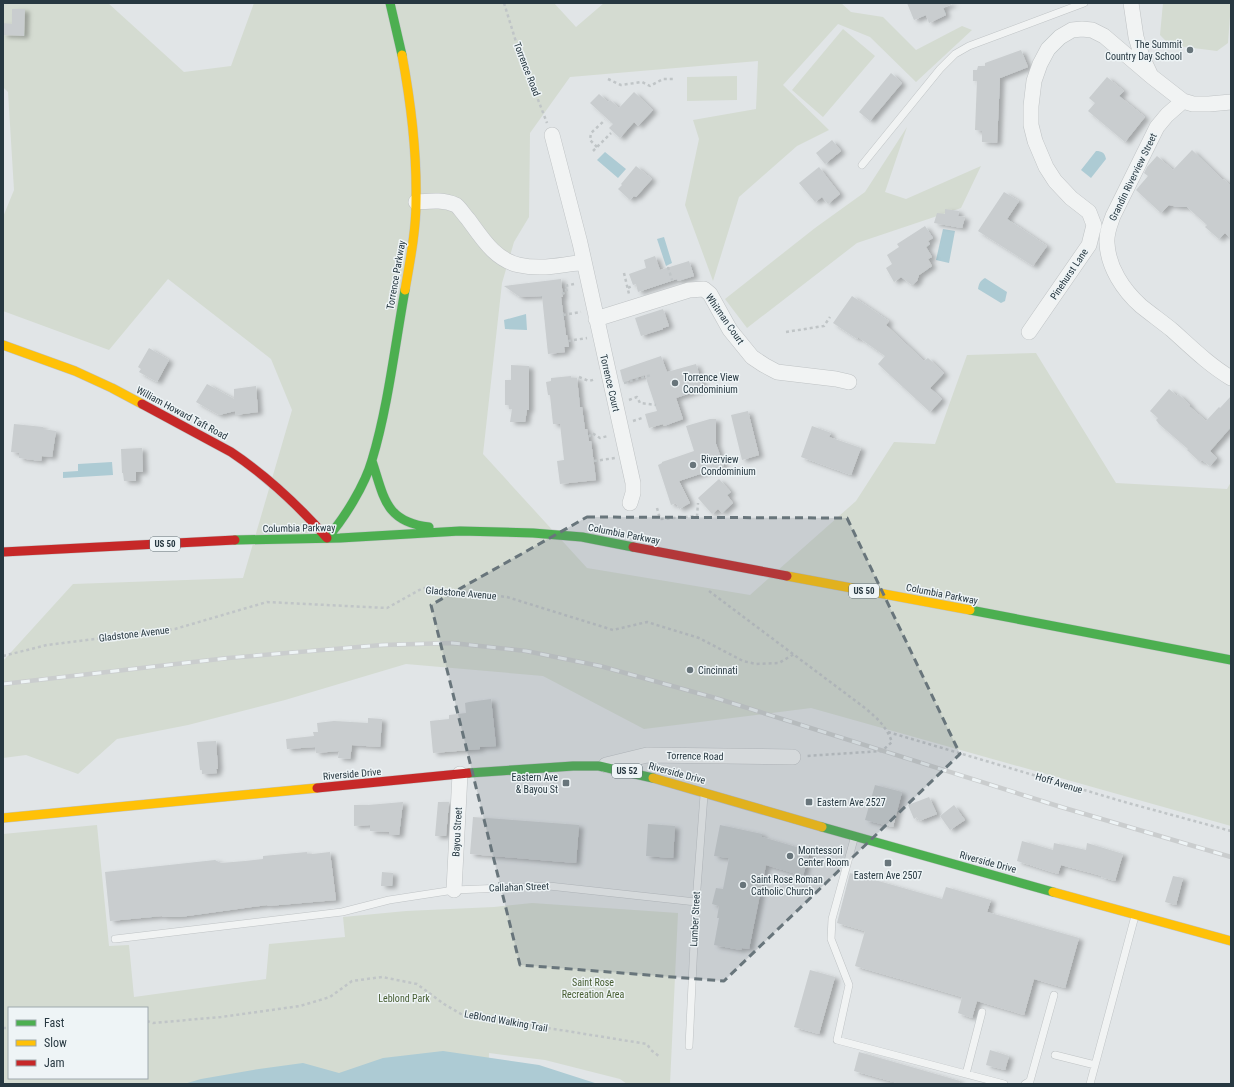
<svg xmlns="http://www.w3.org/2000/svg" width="1234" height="1087" viewBox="0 0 1234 1087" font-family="'Roboto Condensed',sans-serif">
	<defs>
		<filter id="shadow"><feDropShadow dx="4.5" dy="2.5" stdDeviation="2" flood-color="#0004"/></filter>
	</defs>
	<rect width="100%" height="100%" fill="#e1e5e7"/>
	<path fill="#d4dbd1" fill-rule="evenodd" d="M3,3H108L184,72L231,66L254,3H554L576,27L604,3H841L851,12L883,17L916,50L962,26L972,30L916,82L870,37L838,24L783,85L829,130L797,146L739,197L713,281L685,205L699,139L693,120L756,109L758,61L570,77L530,133L529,217L514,242L502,283L483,454L587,568L750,595L856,501L894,442L935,444L967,355L1036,353L1116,483L1227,489L1231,482V826L811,708L644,729L543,676L406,664L285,700L188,725L117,739L78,774L26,755L3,758V661L73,584L243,578L292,410L271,359L168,279L109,350L3,311V217L14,190L8,92L3,87Z
		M1163,3H1231L1228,43L1217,51L1170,45L1160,35Z
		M843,29L875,56L823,117L792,90Z
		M737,76V100L687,101V77Z
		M907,127L885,192L906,199L981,166L961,208L857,243L747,328L725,299L815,228L865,192Z
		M97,825L109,946L129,945L134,997L266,979L269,944L345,937L343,917L406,911L494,907L532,903L678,913L670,1084H627L620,1079L545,1060L489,1053L488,1084H3V834ZM9,1008H147V1078H9Z"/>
	<path fill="#adcbd4" d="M1096,151C1102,151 1105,153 1106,159L1091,178L1081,170Z
		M605,152L626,169L618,178L597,160Z
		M943,229L955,231L949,263L936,260Z
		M664,237L672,263L666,266L657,239Z
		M985,278L1007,292L1005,301L1001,303L978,289C979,283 980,281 985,278Z
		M526,314L527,330L505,329L504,320Z
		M112,462L113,475L63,478V472L78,471V464Z
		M443,1051L539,1065L598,1084H184L201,1079L259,1069L303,1063L339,1073L383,1058Z"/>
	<path fill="#c9cdcf" filter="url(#shadow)" d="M907,3H954L943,8L946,15L929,23L926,15L914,20Z
		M12,9H25L24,36L3,35V23L12,24Z
		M1021,50L1028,67L1000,78L997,143L982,142V131L975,130L977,81H973V70H977L978,66H985V63Z
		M891,73L902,83L870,121L859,112Z
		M1107,77L1124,91L1119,96L1145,117L1125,142L1088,111L1095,103L1089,98Z
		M634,92L653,110L638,126L634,122L620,138L609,128L613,124L590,103L599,94L608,102L610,100L619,108Z
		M832,140L841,151L825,164L816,153Z
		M1192,150L1223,180L1224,179L1231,186V239L1225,233L1219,239L1205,227L1207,225L1187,207H1178L1169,205L1161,213L1136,190L1148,176L1144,173L1147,167L1157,156L1173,170Z
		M636,166L652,179L636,197L634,196L630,200L618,189L622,185L621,184Z
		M819,167L840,194L828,204L822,197L815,202L799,183Z
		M1004,192L1019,201L1007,219L1047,246L1033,266L978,231Z
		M945,209L959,211L958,216L965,217L962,228L934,223L937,213L945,214Z
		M925,226L933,238L928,241L930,244L926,247L932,257L928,259L932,266L919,275L917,281L912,285L901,277L894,282L886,268L892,264L887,255L899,247L897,244Z
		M655,256L660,270L689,261L694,276L678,281L677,279L638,292L636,284L633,285L629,274L646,268L644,260Z
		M561,279L563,297H561L566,335H567L569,347H564L565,352L548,354L542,296L520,297L504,286Z
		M852,296L889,321L886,325L924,361L928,358L944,373L930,388L942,399L930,412L878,364L885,356L858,337L857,339L833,323Z
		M663,309L669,326L663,328V329L641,336L635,318Z
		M149,348L169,360L157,382L139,372L141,369L138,367Z
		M661,356L667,372L696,364L703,387L699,389V390L676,398L683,419L664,426L663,424L649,428L645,414L657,411L645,375L623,382L620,370Z
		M511,365L529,366V410H527L525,422H510L512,409H509V405H505V380H511Z
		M571,376V378H577L580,407H582L583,415L585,429H587L589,441H591L596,480L560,484L557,461L564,460L560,424H553L550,395H548L546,382L551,381V378Z
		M207,384L234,399V389L256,386L258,412L235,415V411L219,415L196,402Z
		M1169,389L1177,396L1178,394L1190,405L1189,406L1206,421L1219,407L1220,408L1231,396V427L1210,451L1217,458L1210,466L1202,460L1200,462L1187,450L1188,449L1159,424L1156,420L1158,418L1150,411Z
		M748,411L759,455L742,460L731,415Z
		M710,419H716V444L724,466L679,481L690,503L679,509L676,503L671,505L658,465L662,463V462L694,451L686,426Z
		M14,424L43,427V429L56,431L52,457L42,456L41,461L19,458V453L11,452Z
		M812,426L831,433L829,437L861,448L851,475L801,457Z
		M142,448L143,472H136V481H124L123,473H122L121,449Z
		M719,479L731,492L727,495L733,503L722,513L718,509L712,514L698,498Z
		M491,699L496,746L480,747V749L469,750L433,753L430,721L449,719V715L466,713L465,703L469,702Z
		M368,718L382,719L380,747L352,745L350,759L338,758L339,751L316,753L315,747L287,749L286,739L314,736L313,732H318L317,723L334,721L368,723Z
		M216,741L218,769H216L217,773L202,774V770H200L197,742Z
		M875,785L902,792L893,827L865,820Z
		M929,797L937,814L919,821L917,817L914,819L908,805Z
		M403,802L399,835H389V832L370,831V825L354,826V805H368Z
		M438,802H449L446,836H435Z
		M954,805L965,820L950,830L940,816Z
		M473,817L579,825L576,863L470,854Z
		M648,824L675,826L673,858L646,856Z
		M720,825L762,834V837L810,851L803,876L766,865L749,949L742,948L741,950L714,945L719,918H717L719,906L712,904L716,888L723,889L729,858L714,856Z
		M1022,841L1053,850L1054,843L1086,850L1087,843L1123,854L1115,881L1101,877L1102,876L1061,865L1058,874L1017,861Z
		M307,852V854H312L330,852L336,900L268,906L267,905L180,917H162V916L110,921L105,872L215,860L221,863L245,861L263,859V856Z
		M382,872L393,873L392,886H381Z
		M850,873L942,899L946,887L991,900L987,912L1079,938L1065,988L1034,979L1024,1015L977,1001L972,1018L958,1013L962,997L855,966L865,931L837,923Z
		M1173,876L1183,878L1176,905L1165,902Z
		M810,970L835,977L819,1034L794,1027Z
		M990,1050L1009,1056L1005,1070L986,1065Z
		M859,1052L960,1081L959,1084H901L854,1071Z"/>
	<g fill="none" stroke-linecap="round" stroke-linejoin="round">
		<defs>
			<path id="lane" d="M862,165L940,69L955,54L969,46L1084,3
				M854,839L832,919L831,939L849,985L837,1040L1004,1084
				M115,939L342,912L389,900L454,890L549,886L696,902
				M689,1046L696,902L704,795
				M1055,1055L1095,1065
				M966,1074L982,1012
				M1025,1084L1030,1081L1054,995
				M1090,1084L1135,916"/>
			<path id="street" d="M1131,3L1136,37L1142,57L1151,76L1183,101L1193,104H1209L1231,102
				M1183,101L1167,115L1157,127L1113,216C1110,225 1106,233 1107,243C1108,267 1123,290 1141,306C1151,314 1162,322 1172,330C1191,347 1209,365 1231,378
				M552,135L580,243L633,483V493L630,503
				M416,202C430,201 443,199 456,205C460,208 464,215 468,219C482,238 495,260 519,265C541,270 562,265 584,262
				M596,319L689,290L704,289L710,294L730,330L752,357L764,365L777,372L836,379L849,382
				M1029,332L1089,245L1094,225L1089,212L1071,198L1055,181L1046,167L1035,141L1031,125V106L1034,81L1040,64L1048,49L1060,37L1072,30L1082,29L1092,30L1104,36L1151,76
				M606,765L647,755L793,757
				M454,890L460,774"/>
			<path id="fast" d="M390,3L402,55
				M372,461C384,497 385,522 429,527
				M327,538C344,519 365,485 372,460C388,407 395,345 405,290
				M235,540L340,538L460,531L533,533L582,537L633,547
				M970,610L1231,660
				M469,773L573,766H599L653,778
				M822,827L1053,892"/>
			<path id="slow" d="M402,55C411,103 417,153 416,202C416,231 410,261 405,290
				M3,345L75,371L112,388L142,404
				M787,576L970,610
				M653,778L822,827
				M3,818L317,788
				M1053,892L1231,941"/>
			<path id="jam" d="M142,404L231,452C267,476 298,505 327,538
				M633,547L787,576
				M3,552L235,540
				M317,788L469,773"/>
		</defs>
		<use href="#lane" stroke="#bfc3c5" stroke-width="8"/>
		<use href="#street" stroke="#bfc3c5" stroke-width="16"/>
		<use href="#fast" stroke="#bfc3c5" stroke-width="10"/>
		<use href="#slow" stroke="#bfc3c5" stroke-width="10"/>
		<use href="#jam" stroke="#bfc3c5" stroke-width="10"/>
		<path stroke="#c0c5c7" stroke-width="2.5" stroke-dasharray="3 3" stroke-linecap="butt" d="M504,3L517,45L547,123
			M608,79L621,85L642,82L650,86L663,79H674
			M597,147L590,140L591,133L605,120
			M593,151L611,133
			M668,267L672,280
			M624,273L629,294
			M628,288L632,286
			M562,294L567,292L565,286L574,284
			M563,315L581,312
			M786,332L824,326L830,317
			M568,341L587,338
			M579,377L589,381L596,379
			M624,383L651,375
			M629,400L637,397L640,403L656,405
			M633,421L642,418
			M589,437L592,433L600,438L608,436
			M594,461L615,458
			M657,508L660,519L697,516L698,503
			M709,591L865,708C878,719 886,726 892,742L882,751L806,756
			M3,656L47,645L175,629L267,602L387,608L423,588L507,597L613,630L647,622L699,638L743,661L756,664L779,663L794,654
			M888,732L1128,803L1231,831
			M147,1021L153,1023L221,1017L300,1006L330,997L352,981L382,977L417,984L444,1004L461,1014L647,1044L651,1050L660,1057
			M3,1028H9"/>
		<use href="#lane" stroke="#f1f3f3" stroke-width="7"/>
		<use href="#street" stroke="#f1f3f3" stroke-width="15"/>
		<use href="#fast" stroke="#4caf50" stroke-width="9"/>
		<use href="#slow" stroke="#ffc107" stroke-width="9"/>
		<use href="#jam" stroke="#c62828" stroke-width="9"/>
		<defs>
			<path id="rail" d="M3,684L228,658L382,645L452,643L526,651L600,666L719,699L1061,807L1231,857"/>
		</defs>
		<use href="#rail" stroke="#cacdce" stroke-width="4.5"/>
		<use href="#rail" stroke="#eef4f6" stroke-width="3" stroke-dasharray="9" stroke-linecap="butt"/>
	</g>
	<path fill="#68757b" fill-opacity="0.2" stroke="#68757b" stroke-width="3" stroke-dasharray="8 5" stroke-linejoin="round" d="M587,517L847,518L960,754L724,981L520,965L431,605Z"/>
	<g fill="#68757b" stroke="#eef4f6" stroke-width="1.5">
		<circle cx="1190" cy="50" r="4"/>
		<circle cx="675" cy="383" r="4"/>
		<circle cx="693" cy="465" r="4"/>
		<circle cx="690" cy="670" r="4"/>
		<rect x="562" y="779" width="8" height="8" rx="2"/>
		<rect x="805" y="798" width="8" height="8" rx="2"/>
		<circle cx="790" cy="856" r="4"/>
		<rect x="884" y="859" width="8" height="8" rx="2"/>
		<circle cx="743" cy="885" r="4"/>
	</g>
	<g text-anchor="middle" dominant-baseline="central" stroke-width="3" stroke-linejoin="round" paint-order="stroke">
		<g fill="#eef4f6" stroke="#637077" stroke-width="1">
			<rect x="150" y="537" width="30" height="14" rx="3"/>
			<rect x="849" y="584" width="30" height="14" rx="3"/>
			<rect x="612" y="764" width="30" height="14" rx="3"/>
		</g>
		<g font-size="9" font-weight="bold" fill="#273841">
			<text x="165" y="544">US 50</text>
			<text x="864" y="591">US 50</text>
			<text x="627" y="771">US 52</text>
		</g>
		<g font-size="10" fill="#273841" stroke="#eef4f6" text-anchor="start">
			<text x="1182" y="44" text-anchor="end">The Summit<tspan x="1182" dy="12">Country Day School</tspan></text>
			<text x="683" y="377">Torrence View<tspan x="683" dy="12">Condominium</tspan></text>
			<text x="701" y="459">Riverview<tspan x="701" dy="12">Condominium</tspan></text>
			<text x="698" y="670">Cincinnati</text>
			<text x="558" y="777" text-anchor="end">Eastern Ave<tspan x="558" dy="12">&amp; Bayou St</tspan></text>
			<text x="817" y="802">Eastern Ave 2527</text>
			<text x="798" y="850">Montessori<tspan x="798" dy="12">Center Room</tspan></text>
			<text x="888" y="875" text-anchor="middle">Eastern Ave 2507</text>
			<text x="751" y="879">Saint Rose Roman<tspan x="751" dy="12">Catholic Church</tspan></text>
		</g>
		<g font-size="10" fill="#273841" stroke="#eef4f6">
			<text transform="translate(527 69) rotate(69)">Torrence Road</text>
			<text transform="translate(1133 177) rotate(-64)">Grandin Riverview Street</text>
			<text transform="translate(1069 274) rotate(-56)">Pinehurst Lane</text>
			<text transform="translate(396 275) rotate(-80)">Torrence Parkway</text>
			<text transform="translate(725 319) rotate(55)">Whitman Court</text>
			<text transform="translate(610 383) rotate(77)">Torrence Court</text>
			<text transform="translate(182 413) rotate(28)">William Howard Taft Road</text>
			<text transform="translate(299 528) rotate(-1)">Columbia Parkway</text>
			<text transform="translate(624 534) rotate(11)">Columbia Parkway</text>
			<text transform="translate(461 593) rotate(5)">Gladstone Avenue</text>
			<text transform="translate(942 594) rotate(11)">Columbia Parkway</text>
			<text transform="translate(134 634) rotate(-7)">Gladstone Avenue</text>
			<text transform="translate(695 756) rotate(1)">Torrence Road</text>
			<text transform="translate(677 773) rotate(15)">Riverside Drive</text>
			<text transform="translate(352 774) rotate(-5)">Riverside Drive</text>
			<text transform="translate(1059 783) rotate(17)">Hoff Avenue</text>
			<text transform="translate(457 832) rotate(-87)">Bayou Street</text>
			<text transform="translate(988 862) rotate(15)">Riverside Drive</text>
			<text transform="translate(519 887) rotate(-2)">Callahan Street</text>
			<text transform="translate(695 919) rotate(-87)">Lumber Street</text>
			<text transform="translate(506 1021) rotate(10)">LeBlond Walking Trail</text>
		</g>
		<g font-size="10" fill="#485e33" stroke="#eef4f6">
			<text x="593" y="982">Saint Rose<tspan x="593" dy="12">Recreation Area</tspan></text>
			<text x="404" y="998">Leblond Park</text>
		</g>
	</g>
	<rect width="1234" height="1087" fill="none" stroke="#273841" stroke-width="8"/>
	<rect x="8" y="1007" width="140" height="72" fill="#eef4f6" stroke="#9ea9ae"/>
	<rect x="16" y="1020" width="20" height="6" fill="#4caf50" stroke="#9ea9ae"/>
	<text x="44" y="1027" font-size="12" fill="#273841">Fast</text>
	<rect x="16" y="1040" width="20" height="6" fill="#ffc107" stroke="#9ea9ae"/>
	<text x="44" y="1047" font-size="12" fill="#273841">Slow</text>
	<rect x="16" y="1060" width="20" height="6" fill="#c62828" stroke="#9ea9ae"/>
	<text x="44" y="1067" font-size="12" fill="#273841">Jam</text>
</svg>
